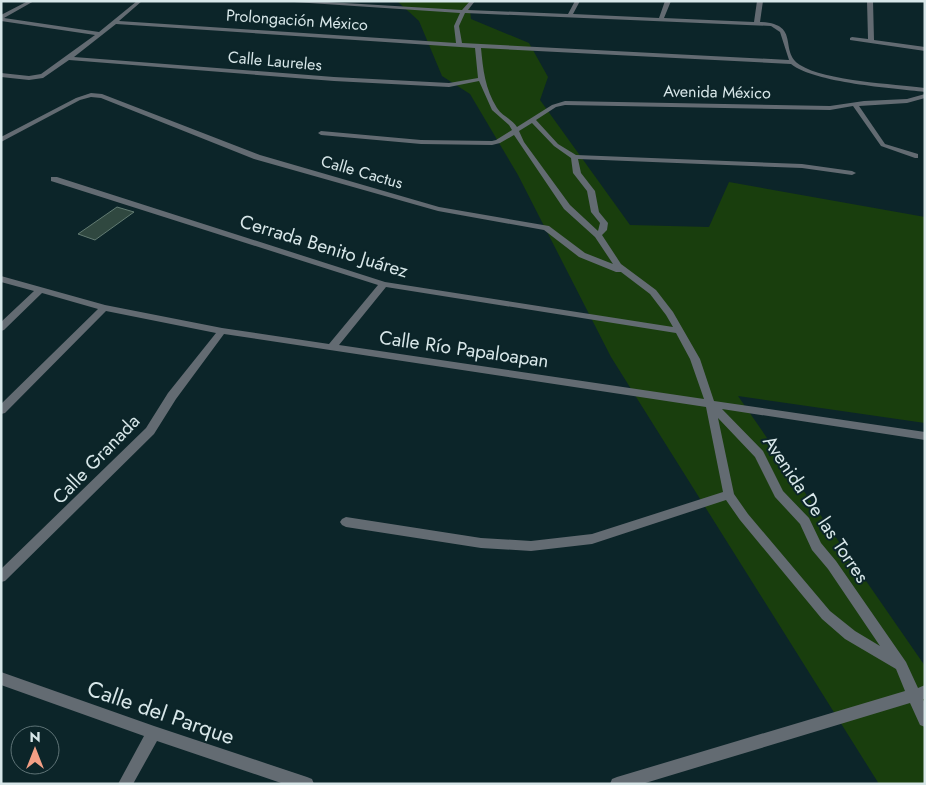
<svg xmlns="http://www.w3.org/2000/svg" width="926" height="785" viewBox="0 0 926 785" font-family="Jost,sans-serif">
	<rect width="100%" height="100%" fill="#0c2529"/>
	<path fill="#193e0d" d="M397,1H469L471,19L529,43L548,77L540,100L630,225L709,227L729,182L925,217V423L738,396L925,666V784H879L611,357L518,175L470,94L442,76L419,21Z"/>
	<path fill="#304840" stroke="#627b72" d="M117,207L134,212L95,240L78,234Z"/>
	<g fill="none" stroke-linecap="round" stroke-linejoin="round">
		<path fill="#636b72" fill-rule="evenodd" d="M28,1H34L4,18L99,32L137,1H142L119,21L456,43L454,26L460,13L279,1H311L462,10L470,1H475L468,10L568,14L575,1H580L573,14L659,18L665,1H671L664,18L754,22L757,1H763L760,22C802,24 778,51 800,65C825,81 894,84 925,88V92C892,88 815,83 791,64L481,48C483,69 485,89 497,108C502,116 512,119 517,127L552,105L565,101L830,106L864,101L907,99L925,94V98L907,103L859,106L885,144L918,154V158H915L881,146L853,106L830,110L565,105L556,107L536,120L558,144L576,155L802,164L852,171L856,173L852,175L802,168L578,159L581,173L595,191L599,212L608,223L607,230L602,235L621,264L656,290L673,312L700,359L714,401L925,432V440L722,409L763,451L783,491L809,518L821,543L836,561L906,662L918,688L925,685V699H923L925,704V727L920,725L910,703L642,784H610L612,779L617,777L905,691L896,669L845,639L822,619L740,520L726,500L592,544L531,551L481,548L346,527L342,525L340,522L342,519L346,517L481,538L531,541L592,534L723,492L706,407L224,334L176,399L154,434L5,581L1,582V569L146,428L168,393L216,333L106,311L5,413L1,414V404L98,309L42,293L4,330L1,331V322L34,291L1,282V276L105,305L222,328L329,344L378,285L51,181V177H57L385,282L673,327L666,315L650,294L621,272H616L579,257L544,230L438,211L254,159L101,98L91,97L80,100L1,142V137L76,98L91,93L102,94L260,155L439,207L549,226L585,253L613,264L595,237L564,209L514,135L500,143L492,145L421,144L321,135L318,133L321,131L421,140L492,141L496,140L512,130L509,125L492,110L479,81L449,87L334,81L69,60L43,78L29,80L1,77V73L29,76L41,74L95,35L1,21V15ZM465,13L771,26L780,32L789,60L462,43L459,26ZM116,24L475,48L478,78L449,83L334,77L74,57ZM532,123L554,146L571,158L573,173L587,191L591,212L600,223L598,231L570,205L524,142L519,131ZM386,287L676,333L690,359L704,399L339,345ZM718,418L755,457L775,497L800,524L812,550L828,569L880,646L855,631L830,611L748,514L734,494Z
			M867,1H873L874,40L925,47V51L850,40V38L852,37L868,39Z
			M1,672L154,726L307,777L312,779L314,784H284L157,741L133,784H118L144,736L1,685Z"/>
	</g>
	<g text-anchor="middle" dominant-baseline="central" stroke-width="4" stroke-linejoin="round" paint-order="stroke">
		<g font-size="16" fill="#d8e7e9" stroke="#0c2529">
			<text transform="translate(297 20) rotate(4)">Prolongación México</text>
			<text transform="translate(275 61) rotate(5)">Calle Laureles</text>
			<text transform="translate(717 92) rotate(1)">Avenida México</text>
			<text transform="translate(362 172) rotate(16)">Calle Cactus</text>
		</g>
		<g font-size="19" fill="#d8e7e9" stroke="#0c2529">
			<text transform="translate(324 246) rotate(17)">Cerrada Benito Juárez</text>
			<text transform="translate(464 349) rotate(8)">Calle Río Papaloapan</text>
			<text transform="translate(96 459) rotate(-46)">Calle Granada</text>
			<text transform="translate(816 509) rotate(56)">Avenida De las Torres</text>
		</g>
		<g font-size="22" fill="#d8e7e9" stroke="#0c2529">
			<text transform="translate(161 712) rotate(19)">Calle del Parque</text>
		</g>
	</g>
	<rect width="926" height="785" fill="none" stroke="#d8e7e9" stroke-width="5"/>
	<g transform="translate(35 750)"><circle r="24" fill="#0c2529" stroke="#5e7376"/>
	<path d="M0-4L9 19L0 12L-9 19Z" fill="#f39f85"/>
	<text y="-8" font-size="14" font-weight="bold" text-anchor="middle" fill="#d8e7e9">N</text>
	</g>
</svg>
